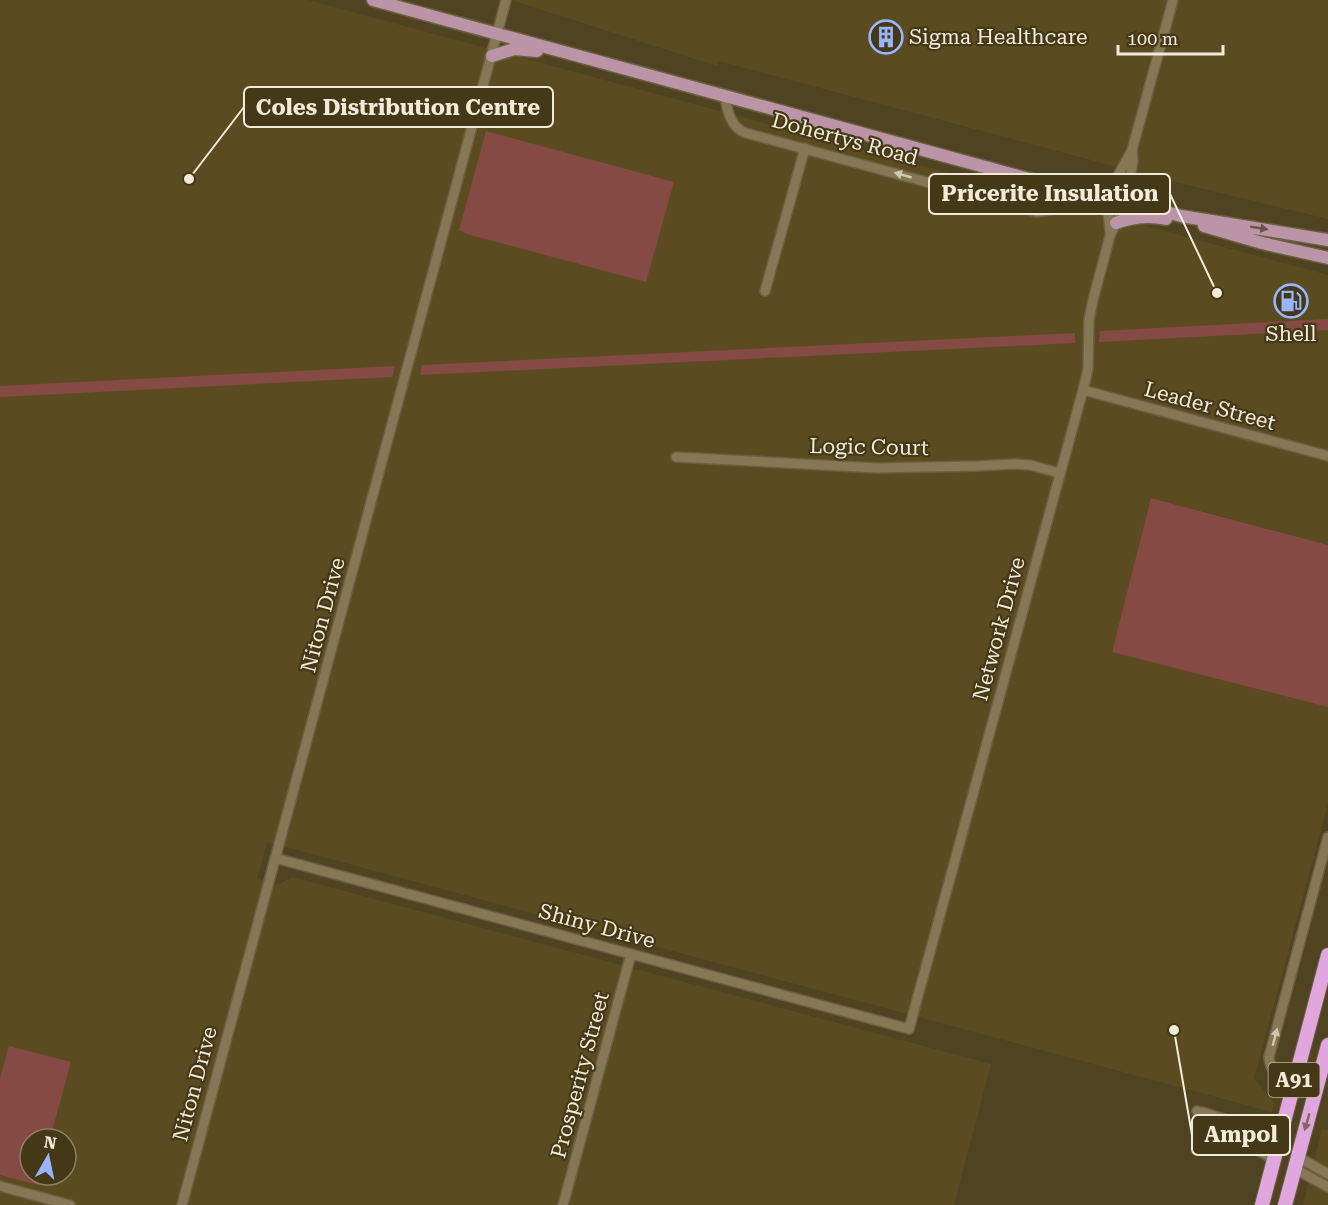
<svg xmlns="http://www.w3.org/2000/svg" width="1328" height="1205" viewBox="0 0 1328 1205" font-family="'Roboto Serif',serif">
	<rect width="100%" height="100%" fill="#504322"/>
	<path fill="#5b4b21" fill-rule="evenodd" d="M0,0H308L1328,275V545L1152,498L1112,651L1328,707V804L1254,1078L1274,1103L1272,1112L267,842L257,879L279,884L292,877L991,1064L954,1205H0ZM30,1139H66V1175H30Z
		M511,0H1328V219L1151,176L719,61L717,66Z
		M1322,1129L1328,1130V1205H1303Z"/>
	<path fill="#854a43" d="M486,131L674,182L646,282L467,234L459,230Z
		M1328,319V330L1099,342L1100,331Z
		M1075,333V343L420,375L422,365Z
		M395,366L392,377L0,397V386Z
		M1151,498L1328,545V707L1112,652Z
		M9,1046L71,1062L50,1139H30V1175H41L38,1185L0,1175V1078Z"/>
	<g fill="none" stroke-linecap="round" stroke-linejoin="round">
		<defs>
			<path id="minor" d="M725,96C727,111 731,128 746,133L1037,212L1060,208L1076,193
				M1110,232L1107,200L1114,183L1132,150L1173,0
				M765,291L805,148
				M1083,390L1328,456
				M676,457L877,468L977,466L1014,464L1030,465L1059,473
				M275,858L909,1029L1083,390L1088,369L1089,320L1093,300L1110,236L1126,201L1133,161L1132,150
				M1293,1083C1282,1077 1269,1071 1269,1057L1328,837
				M1197,1111L1215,1127L1274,1159
				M1202,1112L1224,1119L1277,1149
				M1298,1157L1328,1174
				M1295,1169L1328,1187
				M0,1186L70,1205
				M182,1205L506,0
				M563,1205L631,954"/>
			<path id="major" d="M373,0L1099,198L1126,201L1181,216L1328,240
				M492,56L514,49L537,51
				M1068,183L1110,191L1125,200
				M1116,223C1133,217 1148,215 1166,219
				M1204,226L1262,243L1328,258"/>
			<path id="highway" d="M1262,1205L1328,955
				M1285,1205L1328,1045"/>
		</defs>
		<use href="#minor" stroke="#6b5f41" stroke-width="12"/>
		<use href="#major" stroke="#6b5f41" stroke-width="15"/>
		<use href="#highway" stroke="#6b5f41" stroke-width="16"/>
		<use href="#minor" stroke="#867755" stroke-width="9"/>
		<use href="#major" stroke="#bc94a7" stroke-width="12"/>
		<use href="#highway" stroke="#e0a7de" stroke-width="14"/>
	</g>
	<defs><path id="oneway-solid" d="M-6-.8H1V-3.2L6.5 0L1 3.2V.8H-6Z" transform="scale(1.5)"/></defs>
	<g fill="#d2c8b1">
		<use href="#oneway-solid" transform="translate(903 175) rotate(-164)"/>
		<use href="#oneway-solid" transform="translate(1275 1037) rotate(-75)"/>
	</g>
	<use fill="#695442" href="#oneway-solid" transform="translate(1259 228) rotate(9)"/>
	<use fill="#836467" href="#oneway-solid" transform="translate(1307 1122) rotate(106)"/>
	<defs>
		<symbol id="building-ring" viewBox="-11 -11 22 22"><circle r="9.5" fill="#453817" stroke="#99b5fd" stroke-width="1.5"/><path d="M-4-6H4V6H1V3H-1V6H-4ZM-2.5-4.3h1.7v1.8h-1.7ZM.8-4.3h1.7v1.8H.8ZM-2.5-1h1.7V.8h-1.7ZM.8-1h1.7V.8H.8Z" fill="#99b5fd"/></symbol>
		<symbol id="fuel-ring" viewBox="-11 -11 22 22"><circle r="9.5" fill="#453817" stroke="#99b5fd" stroke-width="1.5"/><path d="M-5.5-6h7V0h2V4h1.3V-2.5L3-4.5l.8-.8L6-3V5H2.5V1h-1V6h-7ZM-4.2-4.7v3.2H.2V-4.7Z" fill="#99b5fd"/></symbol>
	</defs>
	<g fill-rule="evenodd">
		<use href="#building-ring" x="867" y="18" width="38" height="38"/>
		<use href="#fuel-ring" x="1272" y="282" width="38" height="38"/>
	</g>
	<g text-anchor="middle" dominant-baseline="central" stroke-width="4.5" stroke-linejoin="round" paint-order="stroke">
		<rect fill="#453817" stroke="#bfb59f" stroke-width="1.5" x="1268.5" y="1063" width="51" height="34" rx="4.5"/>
		<g font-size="20" font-weight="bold" fill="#f3ebd9">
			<text x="1294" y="1080">A91</text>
		</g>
		<g font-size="21" fill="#f3ebd9" stroke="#453817" text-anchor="start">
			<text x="909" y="37">Sigma Healthcare</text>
			<text x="1291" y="334" text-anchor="middle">Shell</text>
		</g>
		<g font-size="21" fill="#f3ebd9" stroke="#453817">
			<text transform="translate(845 139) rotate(15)">Dohertys Road</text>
			<text transform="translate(1210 406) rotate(15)">Leader Street</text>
			<text transform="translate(869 447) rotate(1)">Logic Court</text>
			<text transform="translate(323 615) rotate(-75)">Niton Drive</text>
			<text transform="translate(999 629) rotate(-75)">Network Drive</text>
			<text transform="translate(597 926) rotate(15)">Shiny Drive</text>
			<text transform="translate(580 1075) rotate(-75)">Prosperity Street</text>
			<text transform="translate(195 1084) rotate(-75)">Niton Drive</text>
		</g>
	</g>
	<path fill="none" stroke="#f3ebd9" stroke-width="2" d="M189 179L244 107M1217 293L1170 194M1174 1030L1192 1135"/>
	<g fill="#f3ebd9" stroke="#453817" stroke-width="2">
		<circle cx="189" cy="179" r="6"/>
		<circle cx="1217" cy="293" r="6"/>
		<circle cx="1174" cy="1030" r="6"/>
	</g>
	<g fill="#453817" stroke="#f3ebd9" stroke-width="2">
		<rect x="244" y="87" width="309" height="40" rx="6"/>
		<rect x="929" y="174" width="241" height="40" rx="6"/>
		<rect x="1192" y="1115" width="98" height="40" rx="6"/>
	</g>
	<g font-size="22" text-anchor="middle" font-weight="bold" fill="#f3ebd9">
		<text x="398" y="115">Coles Distribution Centre</text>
		<text x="1050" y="201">Pricerite Insulation</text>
		<text x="1241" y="1142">Ampol</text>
	</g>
	<g transform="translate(48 1157) rotate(9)"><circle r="28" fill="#453817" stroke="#8b8065" stroke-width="1.5"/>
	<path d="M0-4.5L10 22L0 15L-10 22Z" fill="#99b5fd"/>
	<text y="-9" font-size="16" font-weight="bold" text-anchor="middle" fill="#f3ebd9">N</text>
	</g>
	<path d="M1118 45v9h105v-9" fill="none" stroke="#f3ebd9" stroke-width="3"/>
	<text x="1127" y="45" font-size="18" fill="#f3ebd9" stroke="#453817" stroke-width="4.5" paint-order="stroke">100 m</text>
</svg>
